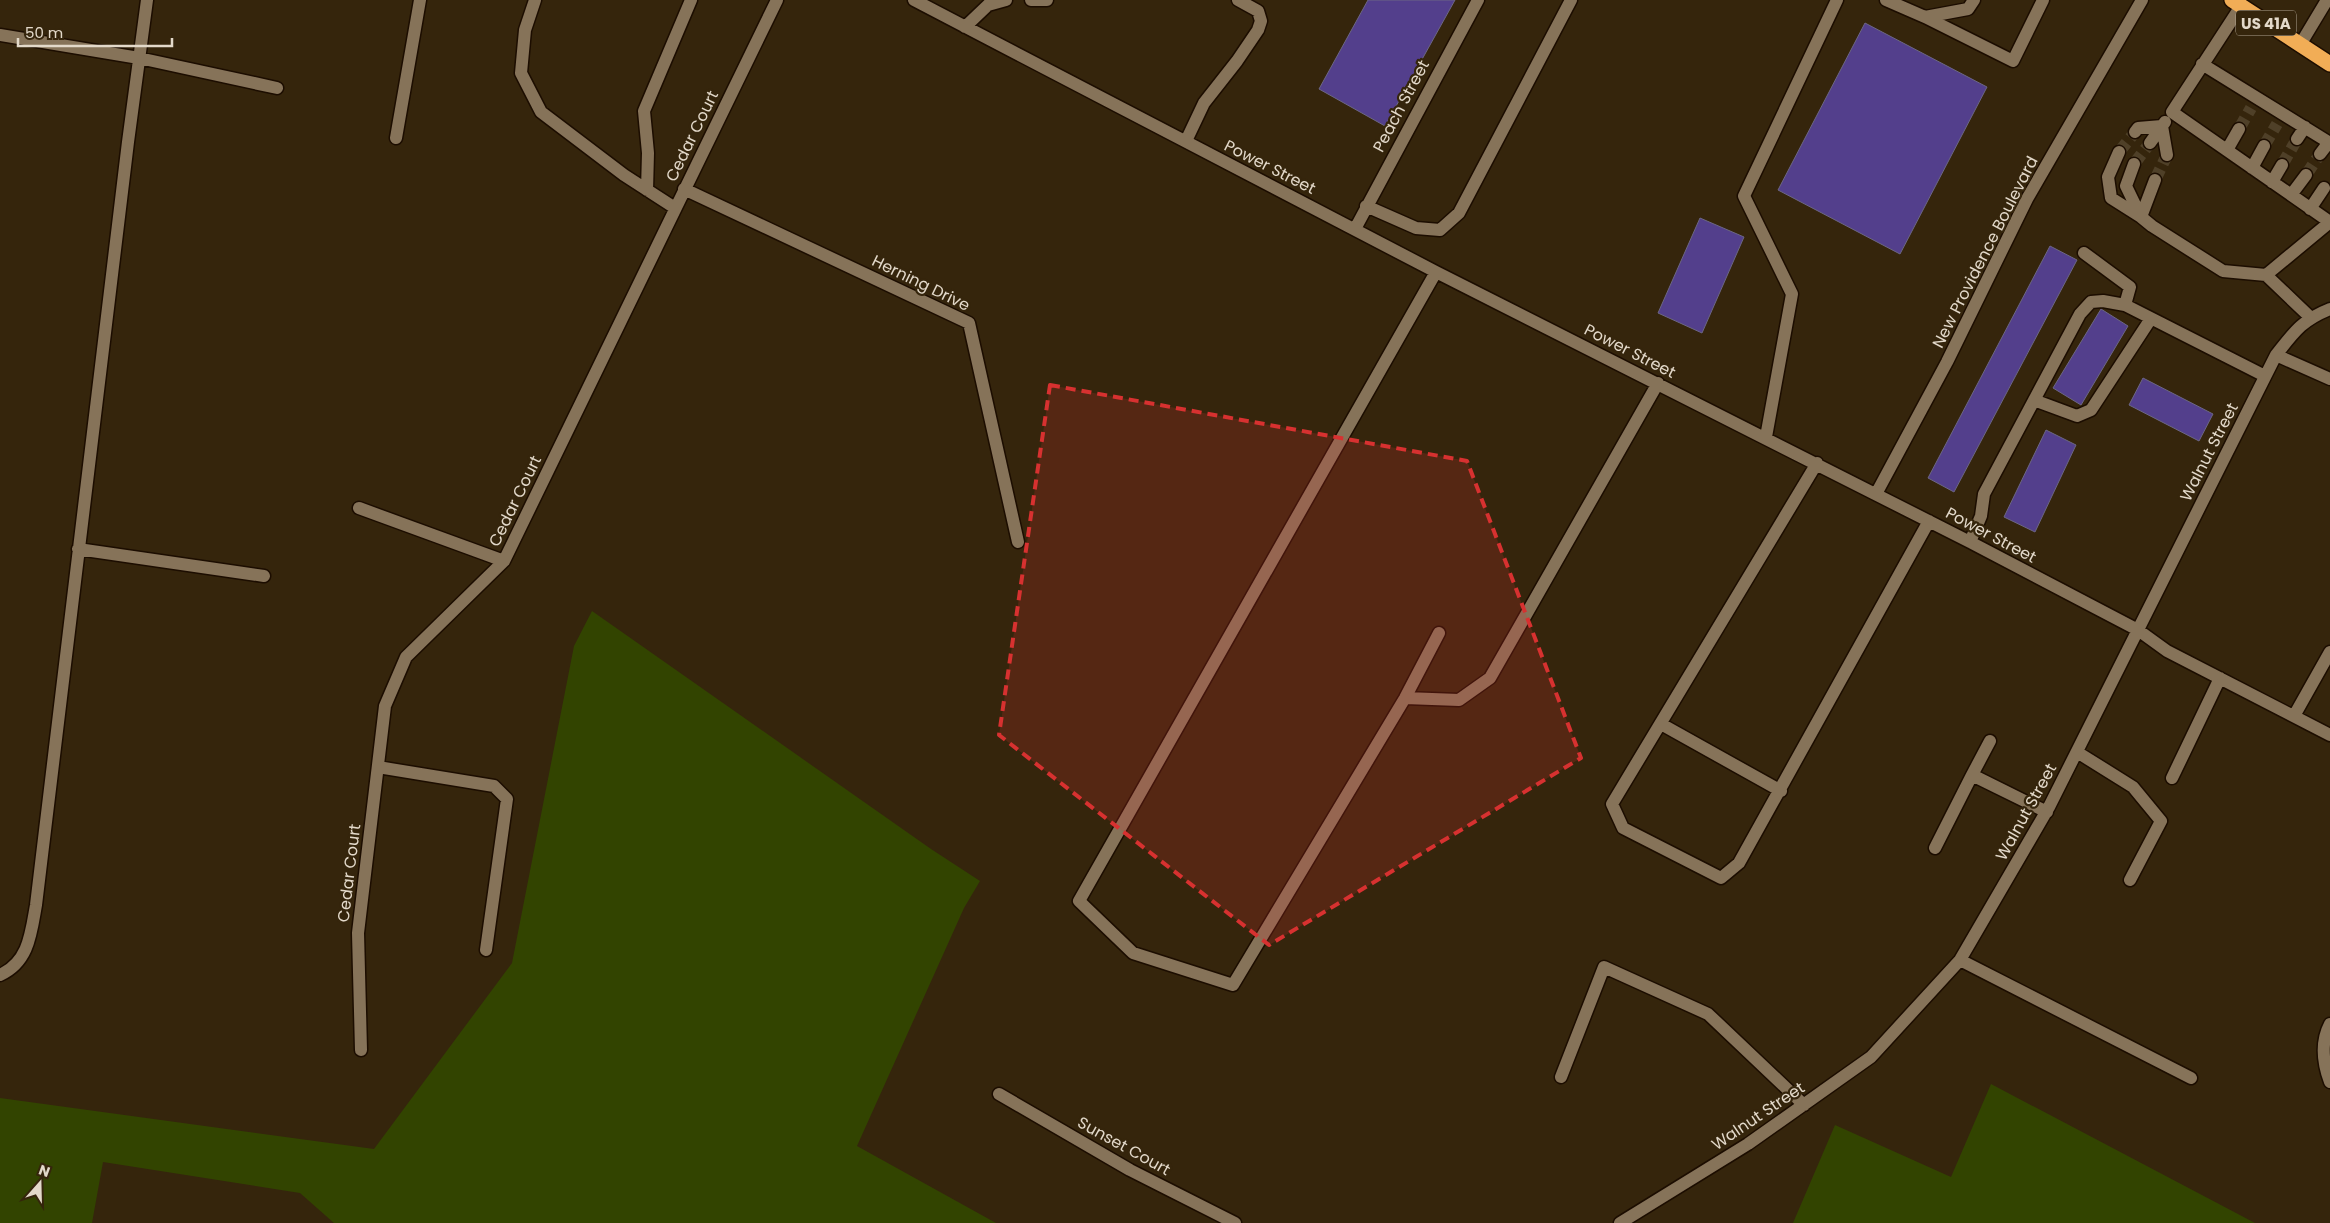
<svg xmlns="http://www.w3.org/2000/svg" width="2330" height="1223" viewBox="0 0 2330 1223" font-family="Poppins,sans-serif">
	<rect width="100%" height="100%" fill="#35250c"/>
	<path fill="#324400" d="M592,611L931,849L980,881L964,908L857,1146L996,1223H334L300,1193L103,1162L92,1223H0V1098L374,1149L512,963L574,646Z
		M1991,1084L2255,1223H1793L1835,1125L1951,1177Z"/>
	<path fill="#533f8c" stroke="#6c6784" d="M1368,0H1455L1385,126L1319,89Z
		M1865,23L1987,87L1900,254L1778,190Z
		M1700,218L1744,237L1702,333L1658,313Z
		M2050,246L2077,260L1954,492L1928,478Z
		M2101,309L2128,326L2081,405L2053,388Z
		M2143,378L2213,414L2199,441L2129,405Z
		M2046,430L2076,445L2035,532L2004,517Z"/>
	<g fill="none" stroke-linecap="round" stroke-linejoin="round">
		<path stroke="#4f4028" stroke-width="12" stroke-dasharray="12 6" stroke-linecap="butt" d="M2239,129L2251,108
			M2264,146L2277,124
			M2119,152L2135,132
			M2134,164L2150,143
			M2282,165L2297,139
			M2306,175L2320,154
			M2155,180L2167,155"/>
		<defs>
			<path id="minor" d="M535,0L525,30L521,73L541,112L624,175L675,208
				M914,0L1436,272L1970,542L2138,630L2167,651L2330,735
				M1031,0H1047
				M1886,0L1925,17L1968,9L1974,0
				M2241,6L2172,112L2330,222L2266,275L2310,317
				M1925,17L2013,61L2043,0
				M965,27L988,5L1006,0
				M0,35L139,58L277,88
				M2300,45L2327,0
				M2202,64L2330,143
				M2135,132L2138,128L2162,126L2167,155
				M396,138L420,0
				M2297,139L2305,127
				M1186,141L1204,103L1237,61L1258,30L1261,21L1258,11L1238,0
				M2150,143L2165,122
				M2227,150L2239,129
				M2119,152L2108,177L2111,198L2141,217L2155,180
				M2320,154L2329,142
				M2134,164L2126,186L2141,217L2152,226L2223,271L2266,275
				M2252,168L2264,146
				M2272,182L2282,165
				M684,189L969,323L1018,542
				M647,190L648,153L644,111L691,0
				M2291,195L2306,175
				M1366,206L1416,228L1440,230L1459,213L1571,0
				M2310,209L2324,188
				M1355,229L1478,0
				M2084,253L2130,287L2125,305
				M1436,272L1079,901L1133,953L1233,985L1405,698L1439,633
				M2276,355L2330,379
				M2034,400L2077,416L2091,410L2150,320
				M1766,437L1792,294L1744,196L1837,0
				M1817,463L1612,804L1623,828L1721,878L1739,863L1929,521
				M1876,494L1947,362L2027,199L2142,0
				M359,508L504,561
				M1970,542L1981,516L1984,494L2080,314L2091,302L2103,301L2125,305L2265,376
				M78,549L264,576
				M1405,698L1459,700L1490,678L1658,383
				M2294,716L2330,652
				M1661,724L1781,791
				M2077,752L2133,787L2161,821L2130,880
				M378,767L494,786L507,799L486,950
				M1972,775L1990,741
				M2172,778L2220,678
				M1935,848L1972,775L2047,812
				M1960,960L2191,1078
				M0,975C29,962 31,933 36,905L128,142L147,0
				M2330,1024C2320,1043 2323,1063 2330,1082
				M361,1050L358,933L385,706L406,657L504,561L777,0
				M1561,1077L1604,967L1708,1014L1804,1105
				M999,1094L1130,1170L1235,1223
				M1620,1223L1748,1144L1871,1057L1960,960L2049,807L2276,355C2294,332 2302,320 2330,309"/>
			<path id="highway" d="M2232,0L2330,64"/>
		</defs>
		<use href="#minor" stroke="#1c0d00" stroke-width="15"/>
		<use href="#highway" stroke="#1c0d00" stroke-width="18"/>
		<use href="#minor" stroke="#867359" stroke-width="12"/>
		<use href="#highway" stroke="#f1ad56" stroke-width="15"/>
	</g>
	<path fill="#d73130" fill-opacity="0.2" stroke="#d73130" stroke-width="4" stroke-dasharray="10 6" stroke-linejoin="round" d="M1050,385L1467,461L1581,758L1269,945L999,735Z"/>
	<g text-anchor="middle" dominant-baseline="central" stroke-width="4.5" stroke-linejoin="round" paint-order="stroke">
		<rect fill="#35250c" stroke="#afa391" stroke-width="1" x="2236" y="10.5" width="60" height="25" rx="4"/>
		<g font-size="15" font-weight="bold" fill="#e3d9ca">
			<text x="2266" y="23">US 41A</text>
		</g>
		<g font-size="16" fill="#e3d9ca" stroke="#35250c">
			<text transform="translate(1401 106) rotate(-62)">Peach Street</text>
			<text transform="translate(692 136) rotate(-64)">Cedar Court</text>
			<text transform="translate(1270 167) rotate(27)">Power Street</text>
			<text transform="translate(1985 252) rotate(-63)">New Providence Boulevard</text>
			<text transform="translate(921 283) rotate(26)">Herning Drive</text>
			<text transform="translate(1630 351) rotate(27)">Power Street</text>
			<text transform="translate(2209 452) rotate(-63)">Walnut Street</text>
			<text transform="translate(515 501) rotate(-64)">Cedar Court</text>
			<text transform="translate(1991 535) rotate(28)">Power Street</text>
			<text transform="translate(2026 812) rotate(-61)">Walnut Street</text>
			<text transform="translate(349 873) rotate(-83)">Cedar Court</text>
			<text transform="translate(1758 1116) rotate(-34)">Walnut Street</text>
			<text transform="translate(1124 1146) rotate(29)">Sunset Court</text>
		</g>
	</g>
	<g transform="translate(40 1183) rotate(20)" stroke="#35250c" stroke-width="4" paint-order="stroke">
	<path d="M0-4L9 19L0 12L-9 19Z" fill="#e3d9ca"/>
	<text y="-8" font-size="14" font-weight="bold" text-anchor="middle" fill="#e3d9ca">N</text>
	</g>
	<path d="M18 38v8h154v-8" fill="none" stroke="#e3d9ca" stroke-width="2.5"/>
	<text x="25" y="38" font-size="15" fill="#e3d9ca" stroke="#35250c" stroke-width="4" paint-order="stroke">50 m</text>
</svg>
